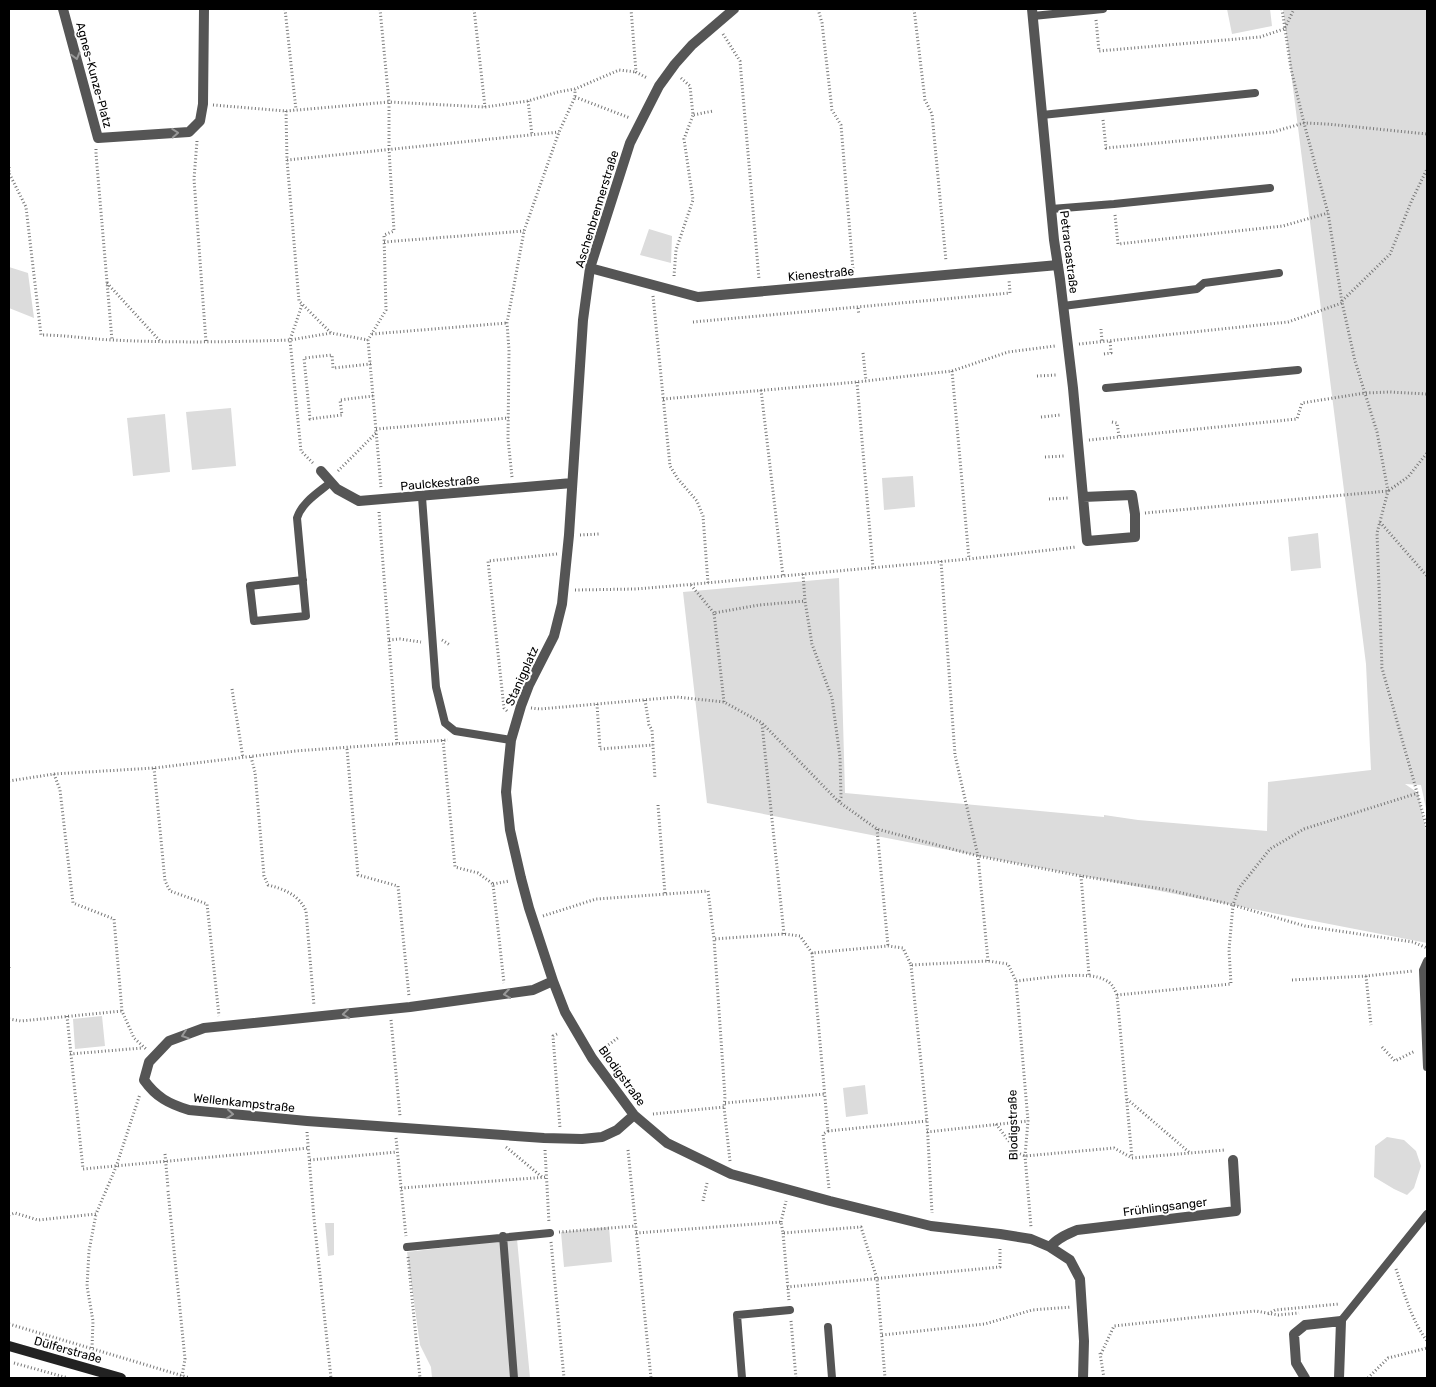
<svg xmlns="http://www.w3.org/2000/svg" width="1436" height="1387" viewBox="0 0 1436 1387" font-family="Rubik,sans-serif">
	<rect width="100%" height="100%" fill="#fff"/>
	<path fill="#dcdcdc" d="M1227,9H1270L1272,26L1232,34Z
		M1283,9H1427V813L1421,785L1405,784L1418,793L1427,835V943L707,803L683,592L839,578L845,793L1104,817V815L1138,820L1267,831L1268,782L1371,770L1366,664Z
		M649,229L672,236L671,263L640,255Z
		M9,267L28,273L34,318L9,308Z
		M231,408L236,466L192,470L186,412Z
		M165,414L170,472L133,476L127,418Z
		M913,476L915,507L884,510L882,478Z
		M1318,533L1321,568L1291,571L1288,537Z
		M102,1016L105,1046L75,1049L73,1019Z
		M865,1085L868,1114L846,1117L843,1088Z
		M1387,1137L1404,1140L1416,1151L1421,1166L1414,1188L1407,1195L1394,1189L1374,1177L1375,1146Z
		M325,1223H334V1255L328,1256Z
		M609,1227L612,1262L564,1267L561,1232Z
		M517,1239L530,1378H432L431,1367L420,1345L407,1252Z"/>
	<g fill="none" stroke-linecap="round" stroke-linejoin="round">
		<path stroke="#777" stroke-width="3" stroke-dasharray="1 2.5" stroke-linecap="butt" d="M285,9L296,110
			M380,9L389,102V150L394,231L384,235L386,310L368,340L381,487
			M474,9L485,107
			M631,9L636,72L647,78
			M818,9L822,23L832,110L841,125L853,270
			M914,9L925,100L932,114L946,261
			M1282,9L1291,69L1304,123L1328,213L1342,302L1355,361L1377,432L1388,491L1377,533L1382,668L1427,828
			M1096,20L1099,51L1260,37L1284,29
			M1285,28L1294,9
			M723,34L740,61L759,279
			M681,78L690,86L693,115L713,111
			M575,97L630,118
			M528,101L532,135
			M213,105L286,111L389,102L485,107L528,101L558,92L575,89L619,70L636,72
			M286,111L287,160L299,301L331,333L368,340
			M1103,120L1106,148L1273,132L1304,123L1327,124L1427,134
			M197,141L194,179L206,342
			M96,149V154L112,340
			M287,160L559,132
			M9,167V173L26,207L41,335C65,335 89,339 113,340C172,343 231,342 290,340L301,451L314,464
			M1115,215L1118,244L1283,226L1328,213
			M384,242L524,231
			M674,276L676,250L693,200L684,139L693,115
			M107,283L160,341
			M653,296L670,466L678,479L697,501L703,516L708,583
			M1342,301L1390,254L1412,200L1427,169
			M302,305L290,340L331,333
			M858,308L859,315
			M693,322L1010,293L1009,280
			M1101,329L1102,341
			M372,334L507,323
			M1079,344L1288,322L1342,303
			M863,353L866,381
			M1104,354L1111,353L1110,340
			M371,364L333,368L332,355L304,358L310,419L342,415L340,400L373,396
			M952,371L969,559
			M1037,376L1056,375
			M857,382L873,568
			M761,390L783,576
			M663,399L857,382L952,371L1008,352L1055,346
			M1041,417L1060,415
			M1112,422L1117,423L1119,436
			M376,429L509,418
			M1089,440L1297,419L1302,403L1365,393L1390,392L1427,394
			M1045,457L1064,456
			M338,471L376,433
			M512,477L508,439L509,350L507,323L524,231L559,132L575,97V89
			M1049,499L1068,498
			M379,512L397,745
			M1145,513L1388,491L1408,477L1427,453
			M1380,522L1427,576
			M580,535L599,534
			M941,561L955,755L978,856L988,961
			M803,574L805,601L812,644L832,698L840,757L841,797L839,802
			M691,585L714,613
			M575,590L636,589L684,585L969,559L1076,547
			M389,640L400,639L421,642
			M442,640L450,645
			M232,689L243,758
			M645,700L649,725L652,730L655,779
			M724,702L714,613L759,605L805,601
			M597,704L600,749L653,745
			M531,708L540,709L677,697L724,702L762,723L839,802L877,829L978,856L1081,876L1169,890L1233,905L1305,926L1413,942L1427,948
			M507,711L504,708L488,561L557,554
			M762,724L784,934
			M443,740L455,867L478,873L493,884L504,983
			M347,749L358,875L398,886L409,996
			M251,757L255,772L264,876L268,885C284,889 299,895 306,911L314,1006
			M154,768L165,881L170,891L207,904L219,1016
			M54,774L60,790L73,903L114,919L122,1011L134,1038L146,1049
			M9,781L54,774L154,768L296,751L448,740
			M658,805L665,894
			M877,829L888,946
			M1081,876L1089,975
			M493,884L509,881
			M543,916L596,899L708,891L714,939
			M812,953L828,1131L823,1134L829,1188
			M911,965L927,1121L932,1213
			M9,967V970
			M1366,976L1371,1025
			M1292,980L1366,976L1413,971
			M1016,981L1028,1121L1025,1156L1031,1227
			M1117,995L1231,984L1229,950L1233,905L1239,888L1270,849L1304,829L1418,793
			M67,1016L83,1169L309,1148
			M9,1019L21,1021L122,1011
			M391,1020L400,1116
			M557,1034L553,1036L560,1128
			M1382,1047L1395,1061L1415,1051
			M600,1051L619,1037
			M70,1054L142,1048
			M1127,1099L1190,1153
			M725,1103L825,1094
			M653,1114L724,1107
			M996,1124L1018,1153L1025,1156L1114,1148L1132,1158L1225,1150
			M828,1131L927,1121
			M307,1132L314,1219L331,1378
			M927,1132L1028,1121
			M396,1138L406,1236
			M506,1147L542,1177
			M545,1150L549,1223
			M628,1150L651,1378
			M165,1154L168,1188
			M310,1160L397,1152
			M730,1161L724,1107L725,1097L714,939L784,934L800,936L812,953L888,946L903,948L911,965L988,961L1008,964L1016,981C1037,979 1089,970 1105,980C1112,983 1114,988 1117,995L1132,1158
			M401,1188L547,1177
			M168,1191L185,1359L182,1376
			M703,1201L707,1183
			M9,1215L15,1213L38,1220L96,1214L116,1167L140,1094
			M781,1222L786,1201
			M559,1232L636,1226
			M636,1233L781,1222L783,1233L861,1227L877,1279L885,1378
			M783,1233L789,1300
			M551,1242L564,1378
			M408,1257L420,1378
			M1396,1269C1404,1293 1412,1321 1427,1341
			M787,1287L1000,1267V1247
			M1268,1314L1275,1310L1339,1304
			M791,1321L796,1378
			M9,1324L190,1378
			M882,1335L985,1324L1032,1310L1071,1307
			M92,1348L93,1321L87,1286L89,1251L96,1214
			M1100,1353L1104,1378
			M1101,1354L1114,1326L1256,1311L1278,1315L1299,1313
			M14,1363L68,1378
			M1368,1378L1388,1358L1427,1348"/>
		<path stroke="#555" stroke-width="8" d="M1033,16L1103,9
			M1042,115L1255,93
			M1051,209L1114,204L1270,188
			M1063,306L1197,289L1204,283L1279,273
			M1106,388L1298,370
			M422,497L436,687L445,723L455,731L511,740
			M303,580L250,586L254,621L306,616L297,518C302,502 318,493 331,482
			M1427,961L1423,970L1427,1067
			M503,1236L514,1378
			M407,1247L550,1233
			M1341,1321L1427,1214
			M828,1327L832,1378
			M742,1378L737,1315L790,1310"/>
		<path stroke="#555" stroke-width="10" d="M63,9L98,138L189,132L200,121L203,104L204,9
			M734,9L692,45L675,64L659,86L630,143L590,268L583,320L569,535L562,604L554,636L529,685L521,706L511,740L508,770L506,792L510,830L521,878L529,908L553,981L565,1012L592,1058L634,1115L667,1143L731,1174L830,1201L931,1226L1000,1234L1031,1239L1050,1247L1070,1260L1080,1279L1084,1341L1083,1378
			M1032,9L1054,240L1060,279L1073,388L1083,497
			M590,268L698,297L1058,265
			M321,471L337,489L359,501L572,483
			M1132,495L1135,514V537L1087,541L1083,497Z
			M553,981L533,990L410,1007L204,1028L169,1041L149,1062L144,1080C156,1097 169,1104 189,1110L307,1121L544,1138L582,1139L602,1137L617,1130L634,1115
			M1050,1247C1057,1238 1068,1234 1077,1230L1236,1211L1233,1160
			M1305,1378L1296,1363L1294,1334L1305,1325L1341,1321L1339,1378"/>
		<path stroke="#222" stroke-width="10" d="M9,1346L121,1378"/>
	</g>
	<defs><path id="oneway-chevron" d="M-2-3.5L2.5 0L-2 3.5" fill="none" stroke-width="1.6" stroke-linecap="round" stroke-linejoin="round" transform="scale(1.25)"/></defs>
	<g stroke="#999">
		<use href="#oneway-chevron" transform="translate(76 56) rotate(75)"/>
		<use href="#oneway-chevron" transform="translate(175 133) rotate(-4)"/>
		<use href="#oneway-chevron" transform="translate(507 994) rotate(172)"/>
		<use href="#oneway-chevron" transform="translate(346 1014) rotate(174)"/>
		<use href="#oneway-chevron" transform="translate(185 1035) rotate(161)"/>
		<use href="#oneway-chevron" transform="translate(230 1114) rotate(5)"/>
	</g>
	<g text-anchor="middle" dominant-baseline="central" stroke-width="4" stroke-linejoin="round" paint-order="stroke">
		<g font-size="12" fill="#000" stroke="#fff">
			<text transform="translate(94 75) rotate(75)">Agnes-Kunze-Platz</text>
			<text transform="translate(597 209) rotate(-73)">Aschenbrennerstraße</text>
			<text transform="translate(1069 252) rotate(83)">Petrarcastraße</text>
			<text transform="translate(821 274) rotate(-5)">Kienestraße</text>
			<text transform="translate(440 483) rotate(-5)">Paulckestraße</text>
			<text transform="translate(522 676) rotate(-66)">Stanigplatz</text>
			<text transform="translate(622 1076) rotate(54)">Blodigstraße</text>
			<text transform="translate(244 1103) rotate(6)">Wellenkampstraße</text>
			<text transform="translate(1013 1125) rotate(-91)">Blodigstraße</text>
			<text transform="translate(1165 1207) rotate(-7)">Frühlingsanger</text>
			<text transform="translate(68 1350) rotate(16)">Dülferstraße</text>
		</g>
	</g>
	<rect width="1436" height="1387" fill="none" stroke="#000000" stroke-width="20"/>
</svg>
